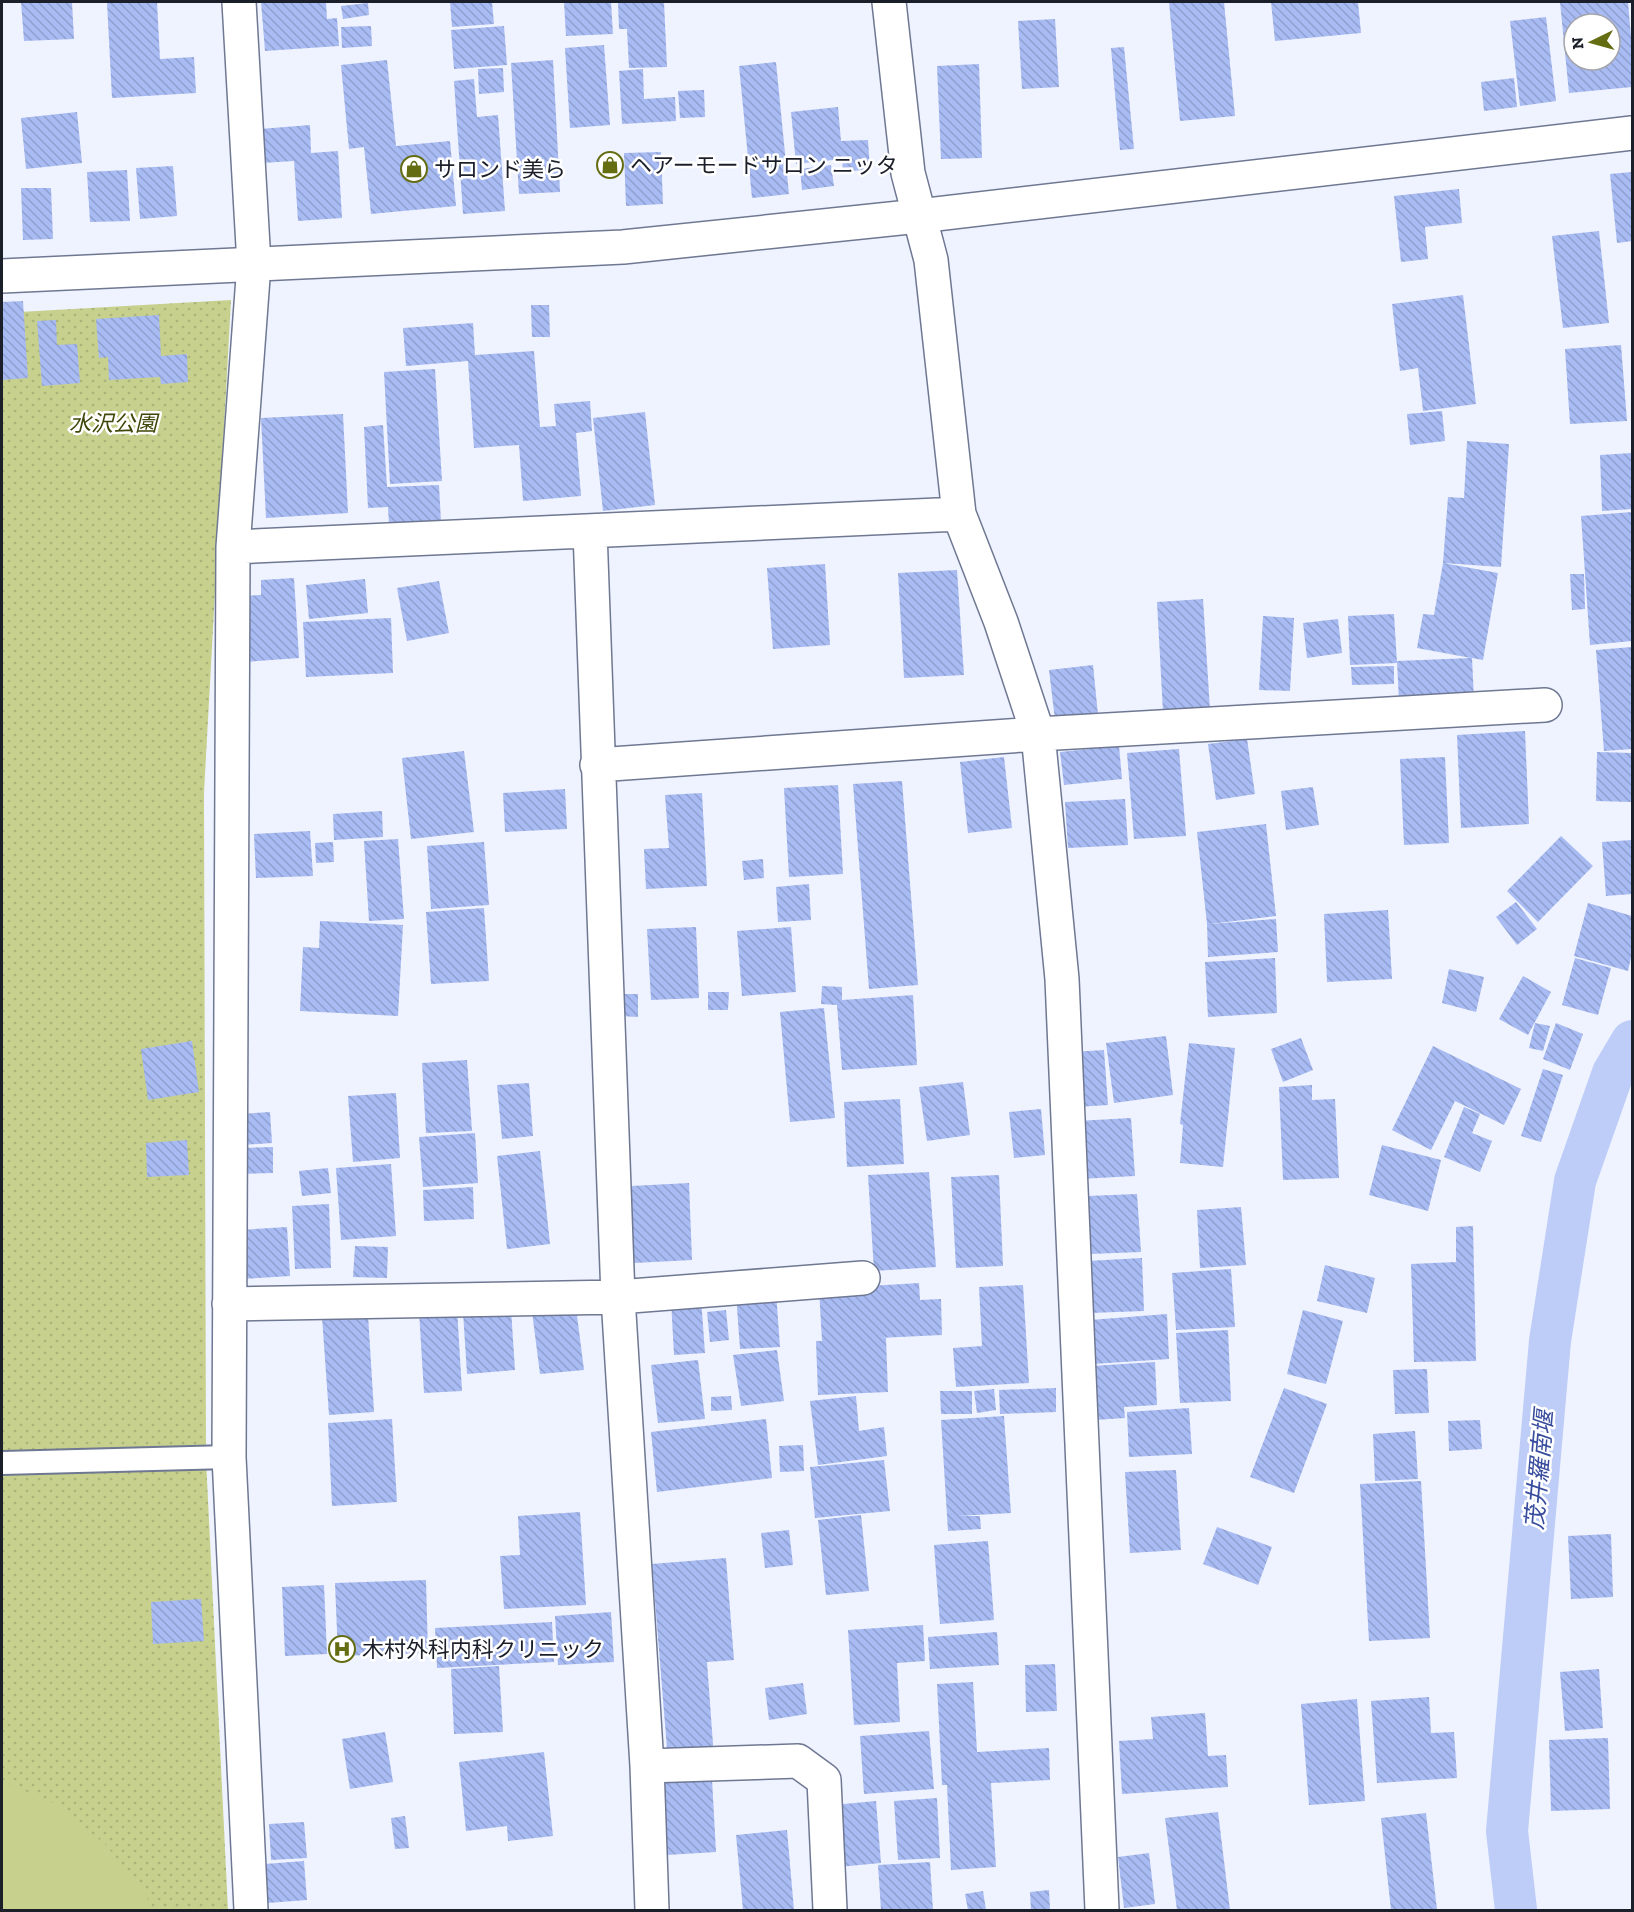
<svg xmlns="http://www.w3.org/2000/svg" width="1634" height="1912" viewBox="0 0 1634 1912" font-family="'Zilla Slab','Noto Sans JP',serif">
	<defs>
		<pattern id="park-dots" width="8" height="8" patternUnits="userSpaceOnUse" patternTransform="scale(1.5)"><rect width="8" height="8" fill="#c7d18d"/><path d="M2 2h.1M6 6h.1" fill="none" stroke="#aab37a" stroke-width="1.8" stroke-linecap="round"/></pattern>
		<pattern id="building-back-hatch" width="6" height="6" patternUnits="userSpaceOnUse" patternTransform="scale(1.5)"><rect width="6" height="6" fill="#a8bbf3"/><path d="M-1 5l2 2M0 0l6 6M5-1l2 2" fill="none" stroke="#90a0d0"/></pattern>
	</defs>
	<rect width="100%" height="100%" fill="#eff3ff"/>
	<path fill="url(#park-dots)" d="M231,300L204,793L206,1459L228,1910H2V313Z"/>
	<path fill="#c7d18d" d="M2,1781L55,1804L105,1844L143,1891L154,1910H2Z"/>
	<g fill="none" stroke-linecap="round" stroke-linejoin="round">
		<path stroke="#becdf8" stroke-width="42" d="M1516,1910L1507,1831L1550,1341L1575,1181L1613,1073L1632,1041"/>
	</g>
	<path fill="url(#building-back-hatch)" fill-rule="evenodd" d="M21,2H72L74,39L24,41Z
		M107,2H157L160,59L194,57L196,93L112,98Z
		M261,2H326L327,19L337,18L339,46L265,51Z
		M450,2H492L494,24L452,27Z
		M564,2H611L613,34L566,36Z
		M618,2H664L667,67L629,68L627,29H619Z
		M1169,2H1224L1235,116L1180,121Z
		M1271,2H1358L1361,33L1275,41Z
		M1560,2H1628L1632,49V87L1569,93ZM1574,24H1610V60H1574Z
		M368,3L369,15L343,19L341,6Z
		M1546,17L1556,101L1520,106L1510,21Z
		M1055,19L1059,87L1022,89L1018,21Z
		M371,26L372,46L342,48L341,27Z
		M504,26L507,65L454,69L451,30Z
		M604,45L610,125L570,128L565,48Z
		M1124,47L1134,149L1120,150L1111,48Z
		M387,60L396,146L450,141L456,206L371,214L364,147L349,149L341,65Z
		M553,60L560,192L519,194L511,63Z
		M776,62L789,194L752,198L739,66Z
		M979,64L982,158L941,159L937,66Z
		M503,68L504,92L479,94L478,69Z
		M643,69L644,99L675,97L676,121L622,124L619,71Z
		M1514,78L1517,107L1484,111L1481,82Z
		M474,79L477,117L498,115L505,211L463,214L454,81Z
		M704,90L705,117L680,118L678,91Z
		M838,107L841,141L868,140L870,170L843,171L842,159L796,164L791,112Z
		M77,112L82,163L26,169L21,118Z
		M310,125L311,153L338,151L342,218L298,221L294,161L262,163L260,129Z
		M661,152L663,204L626,206L624,153Z
		M831,165L834,186L802,190L800,169Z
		M173,166L177,216L140,219L136,168Z
		M127,170L130,221L90,222L87,172Z
		M1632,172V241L1617,243L1610,174Z
		M21,188H51L53,239L23,240Z
		M1459,189L1462,223L1425,227L1428,259L1401,262L1394,196Z
		M1599,231L1609,323L1563,328L1552,236Z
		M1463,295L1476,404L1423,411L1418,368L1400,371L1392,304Z
		M23,301L28,378L2,380V302Z
		M531,305H549L550,337H532Z
		M159,315L161,356L187,354L188,382L161,384L160,377L109,380L108,357L99,358L96,319Z
		M56,320L57,345L77,344L80,383L42,386L37,321Z
		M473,323L475,355L534,351L540,427L556,426L554,404L590,401L592,431L576,433L581,496L523,501L519,445L474,448L468,361L406,366L403,328Z
		M1621,345L1627,421L1570,424L1565,349Z
		M435,369L442,481L390,484L384,372Z
		M1442,411L1445,441L1410,445L1407,414Z
		M645,412L655,505L603,511L593,418Z
		M343,414L348,513L266,518L261,418Z
		M383,425L387,487L439,485L441,522L389,525L388,507L368,508L364,427Z
		M1467,441L1509,444L1501,567L1443,563L1448,497L1464,498Z
		M1632,453V509L1602,511L1600,455Z
		M1632,512V641L1590,645L1581,516Z
		M1443,563L1498,573L1483,660L1472,658L1474,699L1399,702L1397,661L1471,658L1417,648L1423,614L1434,615Z
		M825,564L830,645L773,649L767,568Z
		M957,570L964,675L904,678L898,573Z
		M1570,574H1584L1585,609L1572,610Z
		M294,578L299,658L245,662L242,596L261,595V580Z
		M365,579L368,613L309,619L306,585Z
		M439,581L449,633L407,641L397,588Z
		M1203,599L1210,710L1163,712L1157,602Z
		M1394,614L1397,663L1350,665L1348,616Z
		M1263,616L1294,618L1290,691L1259,690Z
		M391,618L393,673L306,677L303,622Z
		M1338,619L1342,653L1307,658L1303,623Z
		M1632,647V749L1604,751L1596,650Z
		M1093,665L1098,715L1055,720L1049,670Z
		M1394,666V684L1352,685L1351,667Z
		M1525,731L1529,824L1461,828L1457,735Z
		M1247,739L1255,794L1216,800L1208,744Z
		M1119,746L1122,779L1064,785L1060,752Z
		M1179,749L1186,836L1134,839L1127,753Z
		M464,751L474,832L411,839L402,758Z
		M1597,752L1632,753V802L1596,801Z
		M1004,757L1012,828L968,833L960,762Z
		M1445,757L1449,843L1404,845L1400,759Z
		M902,781L918,985L869,989L853,784Z
		M838,785L843,874L789,877L784,788Z
		M1313,787L1319,825L1286,830L1281,791Z
		M565,789L567,829L505,832L503,793Z
		M702,793L707,886L646,889L644,849L669,848L665,795Z
		M1125,799L1128,845L1068,848L1065,802Z
		M382,811L383,837L334,840L333,814Z
		M1266,824L1276,916L1210,924L1276,919L1278,952L1208,957L1207,924L1197,832Z
		M310,831L313,876L256,878L254,834Z
		M1561,836L1593,866L1538,922L1507,891Z
		M398,839L404,919L369,921L364,841Z
		M1632,840V894L1606,896L1602,842Z
		M333,842L334,862L316,863L315,843Z
		M484,842L489,905L431,909L427,846Z
		M763,859L764,878L744,880L742,861Z
		M809,884L811,920L778,922L776,887Z
		M1516,902L1537,929L1517,945L1496,917Z
		M1588,903L1632,916V953L1628,971L1574,956Z
		M484,908L489,981L431,984L426,912Z
		M1388,910L1392,979L1327,982L1324,914Z
		M320,921L403,925L398,1016L300,1011L303,947L319,948Z
		M696,927L699,998L651,1000L647,929Z
		M791,927L796,992L742,996L737,931Z
		M1275,958L1277,1013L1208,1017L1205,962Z
		M1575,958L1611,968L1598,1015L1562,1005Z
		M1449,969L1484,977L1476,1012L1442,1003Z
		M1523,976L1551,992L1528,1035L1499,1019Z
		M822,986L842,987V1000L913,995L917,1065L842,1070L837,1005L821,1004Z
		M708,992H729L728,1010H708Z
		M620,994H638V1017L620,1016Z
		M824,1008L835,1118L790,1122L780,1012Z
		M1535,1023L1550,1026L1543,1051L1529,1048Z
		M1556,1023L1583,1034L1570,1070L1543,1059Z
		M1166,1036L1173,1095L1114,1103L1106,1043Z
		M1301,1038L1313,1070L1283,1082L1271,1049Z
		M192,1041L199,1092L148,1100L141,1049Z
		M1189,1043L1235,1048L1223,1167L1180,1163L1183,1125L1180,1124Z
		M1433,1046L1521,1089L1504,1125L1455,1101L1431,1150L1392,1130Z
		M1104,1050L1108,1105L1077,1107L1073,1052Z
		M467,1060L472,1131L426,1133L422,1063Z
		M1543,1069L1563,1075L1541,1142L1521,1136Z
		M963,1082L970,1135L927,1141L919,1087Z
		M529,1083L533,1136L502,1139L497,1085Z
		M1312,1085V1100L1335,1099L1339,1178L1283,1180L1279,1087Z
		M396,1093L400,1158L353,1162L348,1096Z
		M900,1099L904,1164L847,1167L844,1102Z
		M1464,1107L1480,1114L1472,1133L1492,1141L1480,1172L1444,1157Z
		M1041,1109L1045,1155L1014,1158L1009,1112Z
		M270,1112L272,1143L242,1145L240,1114Z
		M1131,1118L1135,1176L1080,1179L1077,1121Z
		M475,1133L478,1183L423,1187L419,1137Z
		M187,1140L189,1175L147,1177L146,1143Z
		M1382,1145L1441,1160L1428,1211L1369,1195Z
		M273,1147V1173L240,1174V1148Z
		M540,1151L550,1244L507,1249L497,1156Z
		M391,1164L396,1236L341,1240L336,1168Z
		M328,1168L331,1193L302,1196L299,1171Z
		M929,1172L936,1267L874,1271L868,1175Z
		M999,1175L1003,1266L956,1268L951,1177Z
		M689,1183L692,1260L634,1263L631,1186Z
		M473,1187L474,1219L424,1221L423,1190Z
		M1137,1194L1141,1252L1090,1254L1087,1196Z
		M329,1204L331,1268L295,1269L292,1206Z
		M1241,1207L1246,1265L1200,1268L1197,1210Z
		M1473,1226L1476,1361L1414,1362L1411,1264L1456,1262V1227Z
		M287,1227L290,1276L242,1279L239,1230Z
		M355,1246L388,1247L387,1278L353,1277Z
		M1142,1258L1144,1311L1090,1313L1087,1261Z
		M1325,1265L1375,1278L1367,1313L1317,1301Z
		M1231,1269L1235,1327L1176,1330L1172,1273Z
		M919,1283L920,1300L941,1299L942,1335L879,1338H886L888,1392L818,1395L816,1341H822L819,1289Z
		M1023,1285L1029,1383L956,1387L953,1348L982,1346L979,1287Z
		M776,1292L780,1347L740,1349L736,1294Z
		M701,1298L705,1353L674,1355L671,1300Z
		M575,1300L584,1370L540,1374L531,1304Z
		M457,1308L462,1391L424,1393L419,1311Z
		M511,1309L515,1370L467,1374L463,1312Z
		M726,1310L729,1340L710,1342L707,1312Z
		M1303,1310L1343,1321L1326,1384L1287,1374Z
		M368,1314L374,1412L329,1415L322,1317Z
		M1167,1314L1169,1359L1093,1364L1090,1320Z
		M1228,1330L1231,1401L1180,1403L1176,1333Z
		M777,1350L784,1401L741,1406L733,1355Z
		M698,1360L705,1419L658,1423L651,1365Z
		M1155,1362L1157,1405L1124,1407L1125,1418L1095,1420L1092,1366Z
		M1427,1369L1429,1413L1395,1414L1393,1370Z
		M1056,1388V1412L1000,1414L999,1390Z
		M1284,1388L1327,1404L1294,1493L1250,1477Z
		M994,1389L996,1410L977,1413L974,1391Z
		M940,1391H972V1414H941Z
		M731,1396L732,1410L711,1411V1397Z
		M856,1396L859,1431L884,1427L887,1456L818,1465L810,1401Z
		M1189,1408L1192,1454L1129,1457L1127,1412Z
		M1004,1416L1011,1513L958,1516H980L981,1529L948,1531L941,1420Z
		M392,1419L397,1502L332,1506L328,1423Z
		M766,1419L772,1478L657,1492L651,1432Z
		M1480,1420L1482,1449L1449,1451L1448,1421Z
		M1415,1431L1418,1479L1375,1481L1373,1434Z
		M803,1445L804,1471L780,1472L779,1446Z
		M884,1460L890,1511L815,1518L810,1467Z
		M1176,1470L1181,1550L1130,1553L1125,1472Z
		M1421,1481L1430,1638L1369,1641L1360,1484Z
		M580,1512L586,1605L504,1609L500,1556L520,1555L518,1516Z
		M861,1515L869,1591L826,1595L818,1520Z
		M1217,1527L1272,1547L1258,1585L1203,1564Z
		M789,1530L793,1565L765,1568L761,1533Z
		M1611,1534L1613,1597L1571,1599L1568,1536Z
		M988,1541L994,1620L940,1624L934,1545Z
		M726,1558L734,1660L707,1662L714,1758L668,1761L652,1564Z
		M426,1580L428,1653L338,1656L335,1583Z
		M324,1585L327,1654L285,1656L282,1587Z
		M201,1599L204,1641L153,1644L151,1602Z
		M611,1612L614,1662L558,1665L555,1616Z
		M552,1622L554,1662L437,1668L435,1628Z
		M923,1625L925,1661L897,1663L900,1722L854,1725L848,1630Z
		M997,1632L999,1665L930,1669L928,1637Z
		M1055,1664L1057,1711L1026,1712L1025,1665Z
		M499,1666L503,1732L454,1734L451,1669Z
		M1599,1669L1603,1728L1565,1731L1560,1672Z
		M973,1682L977,1752L1049,1748L1050,1780L991,1783L996,1867L951,1870L947,1785H942L937,1684Z
		M803,1683L807,1714L769,1720L765,1688Z
		M1429,1697L1431,1733L1454,1732L1457,1778L1377,1783L1371,1701Z
		M1357,1699L1365,1801L1309,1805L1301,1704Z
		M1205,1713L1208,1756L1226,1755L1228,1787L1122,1794L1119,1741L1153,1739L1151,1717Z
		M929,1731L934,1789L864,1794L860,1736Z
		M385,1732L393,1782L350,1789L342,1739Z
		M1608,1738L1610,1809L1551,1811L1549,1740Z
		M544,1752L553,1836L508,1841L507,1826L466,1831L459,1762Z
		M712,1779L716,1852L667,1855L663,1782Z
		M937,1798L940,1858L898,1860L894,1801Z
		M876,1801L881,1863L838,1867L833,1805Z
		M1218,1812L1230,1910H1177L1165,1818Z
		M1426,1813L1437,1910H1391L1381,1818Z
		M405,1816L409,1848L395,1849L391,1818Z
		M304,1822L307,1858L271,1860L269,1824Z
		M787,1830L794,1910H743L736,1835Z
		M1149,1853L1155,1904L1124,1908L1118,1857Z
		M304,1861L307,1900L268,1903L265,1864Z
		M930,1862L933,1910H881L878,1865Z
		M1049,1890L1050,1910H1031L1030,1892Z
		M983,1891L986,1910H968L965,1894Z"/>
	<g fill="none" stroke-linecap="round" stroke-linejoin="round">
		<defs>
			<path id="service" d="M2,1463L229,1457"/>
			<path id="minor" d="M239,2L254,264L233,547L229,1457L251,1910
				M889,2L908,173L931,260L959,514L1001,622L1038,734L1062,979L1102,1910
				M590,531L618,1297L647,1766L652,1910
				M233,547L959,514
				M597,765L1038,734L1545,705
				M229,1304L618,1297L863,1278
				M647,1766L798,1761L824,1780L830,1910"/>
			<path id="tertiary" d="M2,276L623,247L919,216L1632,133"/>
		</defs>
		<use href="#service" stroke="#6f7892" stroke-width="26"/>
		<use href="#minor" stroke="#6f7892" stroke-width="36"/>
		<use href="#tertiary" stroke="#6f7892" stroke-width="36"/>
		<use href="#service" stroke="#fff" stroke-width="22"/>
		<use href="#minor" stroke="#fff" stroke-width="33"/>
		<use href="#tertiary" stroke="#fff" stroke-width="33"/>
	</g>
	<defs>
		<symbol id="shop-ring" viewBox="-11 -11 22 22"><circle r="9.5" fill="#fff" stroke="#656d13" stroke-width="1.5"/><path d="M-5-2.5h2.3a2.7 3.5 0 0 1 5.4 0H5L5.5 6h-11ZM-1.5-2.5h3a1.5 2.3 0 0 0-3 0Z" fill="#656d13"/></symbol>
		<symbol id="hospital-ring" viewBox="-11 -11 22 22"><circle r="9.5" fill="#fff" stroke="#656d13" stroke-width="1.5"/><path d="M-5-5h3v3.5h4V-5h3V5h-3V1.5h-4V5h-3Z" fill="#656d13"/></symbol>
	</defs>
	<g fill-rule="evenodd">
		<use href="#shop-ring" x="595" y="150" width="30" height="30"/>
		<use href="#shop-ring" x="399" y="154" width="30" height="30"/>
		<use href="#hospital-ring" x="327" y="1634" width="30" height="30"/>
	</g>
	<g text-anchor="middle" dominant-baseline="central" stroke-width="5" stroke-linejoin="round" paint-order="stroke">
		<g font-size="22" fill="#1b1f29" stroke="#fff" text-anchor="start">
			<text x="630" y="165">ヘアーモードサロン ニッタ</text>
			<text x="434" y="169">サロンド美ら</text>
			<text x="362" y="1649">木村外科内科クリニック</text>
		</g>
		<g font-size="22" font-style="italic" fill="#414709" stroke="#fff">
			<text x="113" y="423">水沢公園</text>
		</g>
		<g font-size="24" font-style="italic" fill="#394d9e" stroke="#fff">
			<text transform="translate(1539 1470) rotate(-85)">茂井羅南堰</text>
		</g>
	</g>
	<rect width="1634" height="1912" fill="none" stroke="#1b1f29" stroke-width="6"/>
	<g transform="translate(1592 42) rotate(265)"><circle r="28" fill="#ffffff" stroke="#a4a5a9" stroke-width="1.5"/>
	<path d="M0-4.5L10 22L0 15L-10 22Z" fill="#656d13"/>
	<text y="-9" font-size="16" font-weight="bold" text-anchor="middle" fill="#1b1f29">N</text>
	</g>
</svg>
